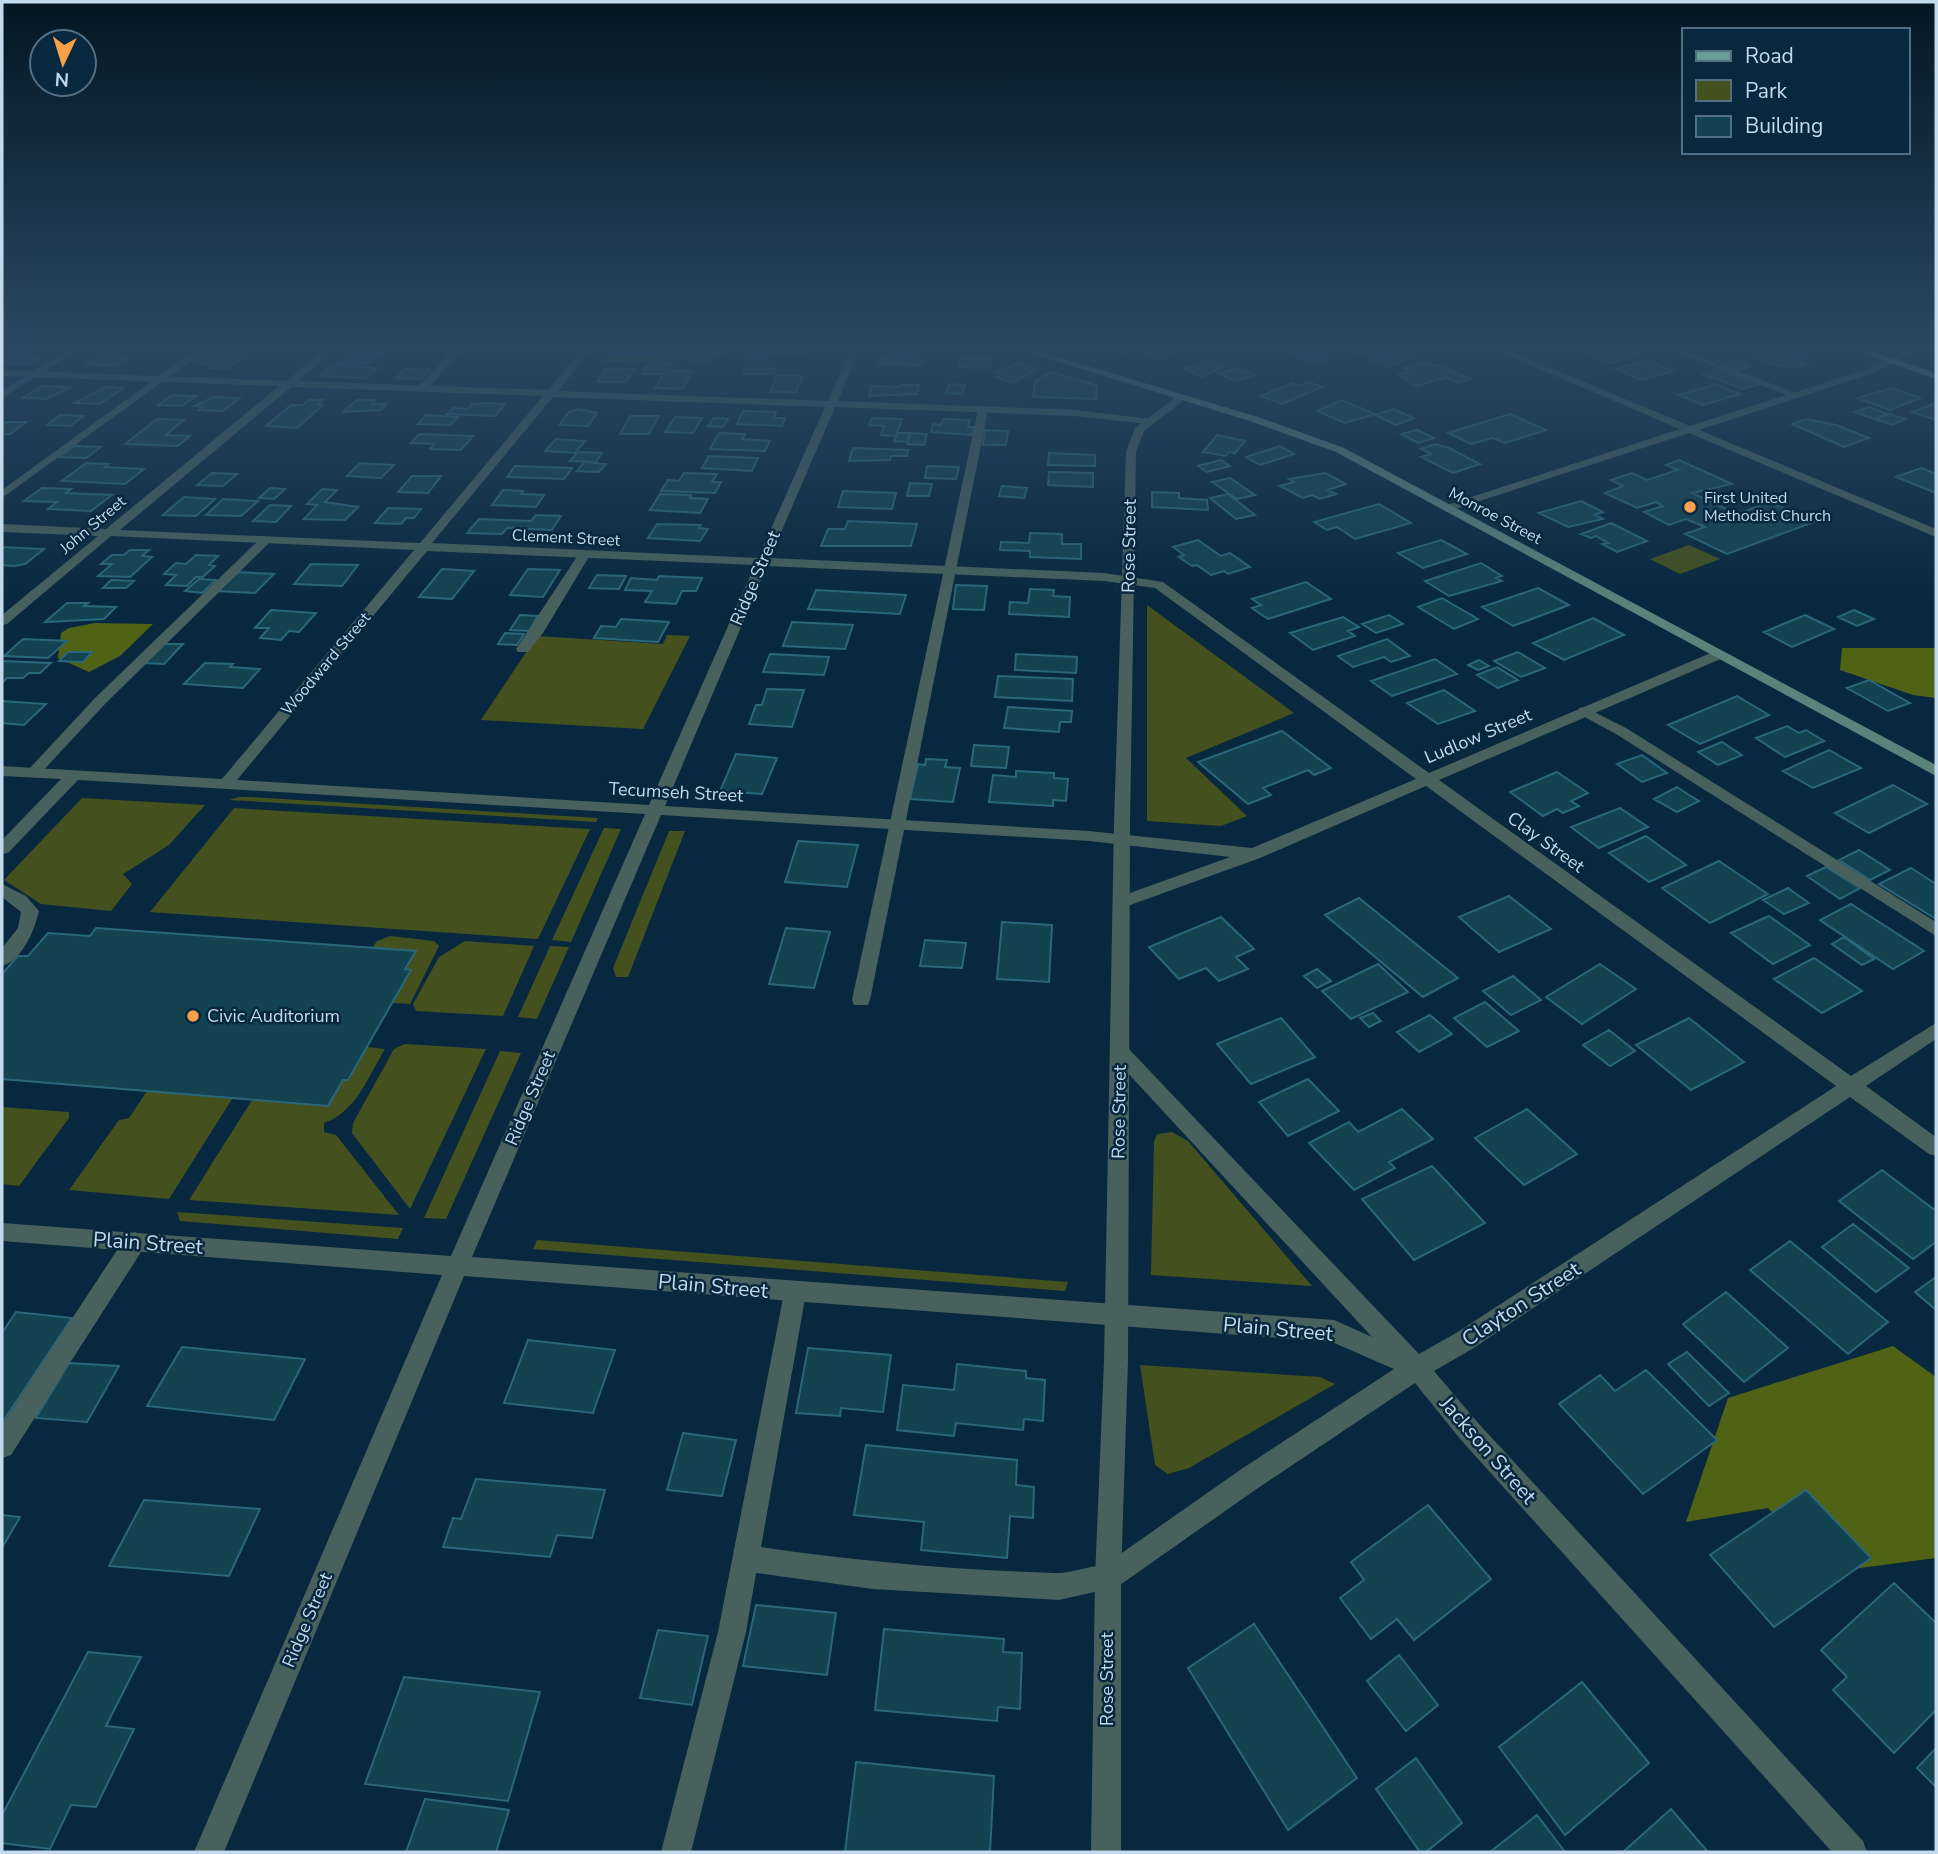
<svg xmlns="http://www.w3.org/2000/svg" width="1938" height="1854" viewBox="0 0 1938 1854" font-family="'Nunito Sans',sans-serif">
	<rect width="100%" height="100%" fill="#07283e"/>
	<path fill="#44511e" d="M1689,545L1720,559L1680,574L1650,559Z
		M1147,605L1294,713L1186,758L1247,816L1221,826L1147,821Z
		M667,635L690,636L643,729L481,720L537,636L663,644Z
		M239,797H248L598,818L596,822L229,800Z
		M82,798L205,805L169,845L123,874L132,884L111,911L41,904L4,880Z
		M234,808L265,810L590,829L538,939L150,912Z
		M604,828L621,829L571,942L552,940Z
		M669,831H685L628,977H616L613,968Z
		M390,936L434,941L439,946L410,1004L392,1003L411,970L405,969L415,951L372,948L377,941Z
		M465,941L534,946L503,1016L416,1011L413,1004L439,957Z
		M550,946L569,947L537,1019L518,1017Z
		M405,1044L486,1049L410,1209L352,1133L353,1123L394,1049Z
		M367,1047L385,1049C368,1077 356,1112 324,1123V1132L336,1135L399,1215L189,1200L252,1100L349,1080Z
		M500,1051L521,1053L446,1219L424,1218Z
		M147,1091L232,1099L169,1199L69,1190L119,1120L129,1118Z
		M2,1107L69,1112V1118L19,1186L2,1184Z
		M1172,1132L1188,1141L1312,1286L1151,1275L1154,1142L1157,1134Z
		M177,1212L403,1228L398,1239L180,1221Z
		M537,1240L1068,1282L1065,1291L533,1249Z
		M1140,1365L1320,1377L1335,1384L1189,1468L1168,1474L1155,1465Z"/>
	<path fill="#506315" d="M652,347H758L726,353L703,363L689,360L606,362L603,359L654,354L657,348Z
		M95,623L153,624L120,656L89,672L58,658L61,633L69,628Z
		M1842,648H1936V698L1913,695L1840,670Z
		M1893,1346L1936,1377V1558L1830,1572L1768,1508L1686,1522L1728,1398Z"/>
	<path fill="#134251" stroke="#2a677b" stroke-width="2" d="M110,347H154L148,351L106,350Z
		M620,347H652L646,356L615,355Z
		M774,347H813L810,355L771,354Z
		M1110,347H1162L1175,354L1153,358L1139,350L1121,353Z
		M1307,347L1312,349L1331,358L1313,363L1290,351Z
		M1355,347H1396L1356,355L1344,350Z
		M1594,347H1619L1640,355L1612,363L1581,350Z
		M1751,347L1784,348L1808,356L1799,361L1807,364L1793,368L1776,365L1751,356L1756,353L1744,349Z
		M1405,350L1419,356L1387,367L1370,358Z
		M349,353L383,354L367,364L338,363Z
		M747,353H766L763,359H744Z
		M893,353L917,354L915,359L923,360L922,365L879,364L882,358H891Z
		M202,354L245,356L228,369L210,368L213,366L192,361Z
		M101,355L129,357L115,366L86,364Z
		M7,356L42,357L30,364L2,363V359Z
		M960,357L992,358L990,368L958,367Z
		M1728,358L1750,366L1739,370L1717,362Z
		M1210,360L1224,366L1202,377L1184,369Z
		M1647,360L1674,371L1642,380L1615,369Z
		M649,363L671,364L667,370L692,371L682,389L655,388L664,374H642Z
		M1018,363L1037,369L1013,383L996,377L1003,374L997,372Z
		M1422,363L1440,366L1470,379L1458,383L1447,377L1416,386L1398,375L1411,371L1404,368Z
		M333,365L378,368L366,378L320,376Z
		M746,368L775,369L773,374H743Z
		M1236,368L1254,375L1237,381L1219,374Z
		M405,369L430,370L421,379L396,378Z
		M606,369H635L626,382H597Z
		M1719,369L1760,384L1743,389L1702,374Z
		M1052,372L1097,386L1096,399L1033,397L1035,381Z
		M777,375L803,376L796,392H770Z
		M1308,382L1322,387L1282,404L1261,396L1292,383L1298,386Z
		M949,384L965,385L962,394L946,393Z
		M1716,384L1740,394L1703,405L1679,395Z
		M901,385H919L917,394L869,396L872,386L900,387Z
		M42,386L72,387L46,399L23,398Z
		M105,387L124,388L99,404L75,403Z
		M1892,388L1920,398L1890,410L1857,398Z
		M172,395L188,396H196L182,406L158,405Z
		M214,397L240,398L223,411L199,410L203,407L194,406Z
		M309,400H323L318,405H323L297,428L266,426L291,405H302Z
		M357,400H375L372,404H386L381,410L343,412Z
		M1341,400L1375,414L1345,423L1317,411Z
		M1936,403V420L1912,412Z
		M472,404L489,403L505,404L495,416L447,414L453,408L468,409Z
		M1869,407L1887,414L1874,419L1855,412Z
		M578,409L597,413L588,426L559,425L569,412Z
		M1393,409L1414,418L1396,425L1375,415Z
		M743,411L776,412L774,418H785L782,426L737,424Z
		M1510,414L1546,430L1505,443L1493,438L1471,444L1448,433Z
		M1890,414L1895,416L1906,419L1892,425L1875,419Z
		M60,415L84,416L70,426L47,425Z
		M426,415L458,417L450,425L418,424Z
		M630,416H659L649,434H620Z
		M675,417L702,418L693,433L665,432Z
		M714,418L728,419L723,427L708,426Z
		M872,418L902,419L896,436L881,435L884,426L869,425Z
		M157,419L184,420L166,435L190,436L178,446L125,444Z
		M943,419L970,420L968,427H974L972,435L931,432L933,424L941,425Z
		M1806,419L1836,425L1869,438L1844,447L1792,424Z
		M6,422H26L10,434H2V425Z
		M985,430L1008,431L1006,445H983Z
		M1417,430L1434,438L1418,443L1401,434Z
		M719,433L745,434L742,439L770,441L765,451L710,449Z
		M897,433H910L908,442L894,441Z
		M910,433L927,434L924,445L907,444Z
		M419,434L473,436L461,450L430,449L434,444L411,443Z
		M1217,435L1245,441L1235,453L1229,452L1226,456L1203,452Z
		M556,439L585,441L575,453L545,451Z
		M1435,444L1449,448L1480,464L1453,473L1421,457L1431,454L1421,449Z
		M74,446L101,447L86,458L59,457Z
		M1280,446L1294,454L1260,465L1246,457Z
		M853,448L908,450L907,456H891L890,460L849,461Z
		M578,452L602,453L596,462L570,461Z
		M1049,453L1095,455V466L1048,465Z
		M709,456L758,458L752,471L702,468Z
		M1221,460L1230,466L1207,472L1198,466Z
		M1679,460L1732,484L1692,493L1737,514L1770,502L1814,522L1727,554L1685,534L1705,527L1686,519L1669,525L1644,512L1663,506L1656,502L1637,508L1605,493L1623,486L1611,480L1632,473L1647,480L1678,470L1666,465Z
		M584,462L606,464L599,472L577,471Z
		M86,463L109,464L105,467L144,469L125,484L62,481Z
		M360,463L394,465L381,478L347,476Z
		M515,466L572,468L564,479L507,477Z
		M927,466L959,467L956,479L925,478Z
		M1921,468L1936,474V493L1896,477Z
		M1049,472L1093,473V487L1048,485Z
		M212,473L237,474L223,486L197,485Z
		M684,473L717,474L712,482H721L715,493L661,491L668,480L679,481Z
		M1325,473L1346,484L1328,490L1336,494L1320,499L1312,495L1303,498L1280,486L1294,482L1289,479Z
		M412,476H441L428,493L398,492Z
		M1230,478L1255,495L1237,499L1212,482Z
		M910,483L932,484L929,496H907Z
		M1002,486L1027,488L1024,498L999,496Z
		M42,488L71,489L66,493L112,495L91,511L48,509L57,502L24,501Z
		M270,488L285,489L274,499L259,498Z
		M322,489L337,490L325,502L358,507L345,520L304,519L317,505L307,504Z
		M503,490L523,491L521,494L544,495L536,507L492,505Z
		M843,491L896,493L892,509L838,507Z
		M1152,492L1179,493V498L1207,500L1208,510L1152,507Z
		M660,494L691,495L690,498L708,499L700,513L650,510Z
		M1228,494L1255,515L1236,519L1210,498Z
		M184,497L215,499L196,516L163,515Z
		M223,499L258,501L241,516L206,515Z
		M1581,501L1603,512L1595,515L1603,519L1568,527L1539,513Z
		M1379,504L1411,523L1355,539L1337,527L1327,530L1314,522Z
		M270,505L291,506L276,522L253,521Z
		M388,508L421,509L414,518H406L401,524L375,523Z
		M536,515L561,516L552,530L507,528L502,534L467,533L479,519L531,521Z
		M848,521L917,524L911,546H821L828,529H845Z
		M1611,523L1647,541L1617,552L1602,544L1608,543L1596,536L1591,538L1581,534Z
		M657,524L701,525L699,528L708,529L700,541L648,538Z
		M1030,533L1062,534V544H1081V559L1030,557V551L1000,550L1001,542L1029,543Z
		M1198,540L1221,556L1230,553L1250,567L1228,574L1224,571L1211,575L1197,565L1192,566L1179,557L1184,555L1173,547Z
		M1441,540L1467,554L1423,568L1398,553Z
		M2,547L44,549L25,564L14,566L2,565Z
		M130,550H149L142,556L152,557L130,577L98,576L112,564H101L112,555H124Z
		M196,555L218,556L209,565L215,566L203,577H196L187,586L166,585L176,575L164,574L176,563L186,564Z
		M1481,563L1502,576L1496,578L1502,581L1449,596L1425,581Z
		M311,564L358,565L342,586L294,584Z
		M442,569L474,571L452,599L419,597Z
		M528,569L560,570L543,597L510,595Z
		M236,572L274,574L255,593L216,591Z
		M597,575L626,576L619,589L589,588Z
		M659,576L702,578L696,591H682L676,604L645,602L652,591L625,590L631,578L657,580Z
		M199,579L216,580L202,593L185,591Z
		M111,580L134,581L126,588H103Z
		M1306,582L1331,599L1268,619L1252,608L1261,605L1252,599Z
		M956,585L987,586L984,610L953,609Z
		M1538,588L1569,605L1513,626L1482,607Z
		M1030,589L1054,590L1053,596L1070,597L1069,617L1009,614L1010,602L1028,603Z
		M816,590L906,595L900,614L808,609Z
		M1442,598L1478,619L1454,629L1418,607Z
		M67,603H88L84,606L116,607L104,619L45,622Z
		M271,610L316,613L299,632L289,631L281,640L260,638L269,628H255Z
		M1854,610L1874,619L1857,626L1838,617Z
		M520,615L538,616L529,631L510,630Z
		M1389,615L1403,624L1376,633L1362,624Z
		M1805,615L1834,629L1792,647L1764,632Z
		M1343,617L1359,627L1348,631L1355,636L1313,650L1290,633Z
		M1593,618L1624,635L1564,660L1533,643Z
		M621,619L669,622L658,642L594,638L601,626L616,627Z
		M792,622L853,625L845,649L783,646Z
		M505,633L524,634L517,645L498,644Z
		M23,639L67,641L48,658L4,656Z
		M1387,639L1410,656L1391,662L1384,657L1353,667L1338,656Z
		M164,644H183L164,664L144,663Z
		M68,652H92L83,662L59,661Z
		M1518,652L1545,668L1521,677L1494,661Z
		M770,654L829,657L824,675L763,672Z
		M1016,654L1077,657L1076,673L1015,670Z
		M1435,659L1457,674L1392,696L1371,681Z
		M1479,660L1489,666L1478,670L1468,665Z
		M2,661L51,663L40,673H29L23,678H7L2,683Z
		M205,663L233,664L230,667L260,669L243,688L184,684Z
		M1497,667L1518,680L1498,688L1477,675Z
		M998,676L1073,679L1072,701L995,697Z
		M1869,680L1910,703L1888,711L1847,688Z
		M767,689L804,690L792,727L749,724L756,705H762Z
		M1444,690L1475,711L1438,724L1407,703Z
		M1737,696L1769,715L1700,744L1668,725Z
		M2,701L46,704L24,725L2,723Z
		M1008,707L1072,711L1071,722H1060L1059,732L1004,728Z
		M1787,726L1799,733L1806,730L1824,741L1785,757L1756,738Z
		M1282,731L1331,768L1314,775L1308,770L1263,788L1271,795L1248,804L1198,762Z
		M1722,742L1742,755L1718,765L1698,752Z
		M974,745L1009,747L1006,768L971,766Z
		M1829,750L1861,768L1813,788L1783,771Z
		M736,754L777,758L762,794L720,791Z
		M1642,755L1667,773L1642,782L1617,764Z
		M926,759L947,760L945,767L960,768L953,802L910,799L918,764L925,765Z
		M1016,771L1054,773V778L1068,779L1066,801L1053,800V806L989,802L993,775L1016,777Z
		M1557,772L1588,793L1571,801L1579,806L1563,813L1557,809L1543,816L1510,792Z
		M1893,785L1927,804L1869,833L1835,813Z
		M1677,787L1689,795L1699,801L1677,812L1654,799Z
		M1620,808L1648,827L1599,848L1571,827Z
		M1646,836L1686,865L1649,882L1609,853Z
		M798,841L858,845L847,887L785,882Z
		M1859,850L1890,870L1870,880L1839,860Z
		M1719,861L1768,894L1710,923L1662,888Z
		M1826,867L1860,888L1840,899L1807,876Z
		M1911,868L1936,884V919L1879,884Z
		M1788,888L1809,903L1784,914L1763,900Z
		M1509,896L1551,929L1499,952L1459,917Z
		M1359,898L1458,978L1423,997L1325,915Z
		M1851,904L1924,951L1893,969L1820,920Z
		M1769,916L1810,945L1773,964L1731,933Z
		M1221,917L1254,949L1236,957L1248,969L1219,981L1206,968L1179,979L1149,947Z
		M1002,922L1052,925L1049,982L997,979Z
		M96,928L416,951L405,969L411,970L392,1003L348,1080H343L328,1106L2,1079V974L18,956H28L48,933L90,936Z
		M786,928L830,932L814,988L769,984Z
		M1844,937L1874,959L1862,965L1832,944Z
		M925,940L966,943L962,968L920,966Z
		M1814,958L1862,991L1822,1013L1774,979Z
		M1378,964L1408,992L1351,1019L1322,991Z
		M1600,964L1636,989L1582,1024L1546,997Z
		M1317,969L1331,981L1317,988L1304,976Z
		M1513,976L1541,1000L1511,1015L1483,991Z
		M1485,1002L1519,1031L1487,1047L1454,1018Z
		M1373,1013L1381,1021L1369,1027L1360,1018Z
		M1430,1015L1452,1034L1419,1052L1397,1032Z
		M1281,1018L1315,1057L1251,1084L1217,1044Z
		M1689,1018L1744,1062L1691,1090L1636,1045Z
		M1609,1030L1635,1051L1610,1066L1583,1045Z
		M1308,1079L1339,1111L1288,1136L1259,1102Z
		M1402,1109L1433,1139L1389,1162L1395,1168L1354,1190L1309,1143L1349,1122L1358,1132Z
		M1527,1109L1577,1154L1524,1185L1475,1138Z
		M1432,1166L1485,1223L1414,1260L1362,1199Z
		M1882,1170L1936,1211V1242L1913,1259L1839,1201Z
		M1853,1224L1909,1268L1876,1292L1822,1247Z
		M1790,1241L1888,1322L1848,1354L1750,1270Z
		M1936,1277V1310L1915,1292Z
		M1726,1292L1788,1348L1744,1382L1683,1324Z
		M16,1312L72,1318L2,1423V1333Z
		M528,1340L615,1350L593,1413L504,1403Z
		M182,1347L305,1359L274,1420L147,1406Z
		M808,1348L891,1355L883,1412L841,1408L840,1416L796,1413Z
		M1687,1352L1729,1393L1709,1406L1668,1364Z
		M69,1363L119,1366L87,1422L36,1418Z
		M957,1364L1026,1371V1378L1045,1380L1043,1421L1024,1419L1023,1430L956,1423L954,1436L897,1430L903,1385L954,1390Z
		M1646,1370L1717,1440L1643,1494L1559,1404L1600,1375L1615,1391Z
		M683,1433L736,1440L722,1496L667,1490Z
		M866,1445L1017,1460L1016,1485L1034,1487L1033,1518L1010,1516L1007,1558L921,1550L924,1522L854,1515Z
		M476,1479L605,1490L592,1538L557,1535L550,1557L443,1547L453,1518L461,1519Z
		M1806,1490L1871,1558L1774,1627L1710,1555Z
		M144,1500L260,1509L229,1576L109,1566Z
		M1428,1505L1491,1579L1414,1640L1397,1619L1371,1639L1340,1598L1364,1580L1351,1562Z
		M2,1515L20,1517L2,1548Z
		M1894,1583L1936,1623V1710L1894,1753L1833,1690L1847,1677L1821,1650Z
		M756,1605L836,1613L827,1675L743,1666Z
		M1254,1624L1357,1778L1288,1830L1188,1668Z
		M884,1629L1004,1639L1003,1652L1022,1653L1020,1709L998,1707L997,1721L875,1710Z
		M658,1630L708,1636L692,1705L640,1698Z
		M88,1652L141,1657L106,1726L134,1729L96,1807L71,1805L50,1849L2,1843V1815Z
		M1399,1655L1438,1705L1406,1731L1367,1681Z
		M404,1677L540,1692L508,1801L365,1784Z
		M1582,1682L1649,1763L1565,1835L1499,1747Z
		M1936,1748V1787L1917,1768Z
		M1416,1758L1462,1823L1426,1852H1420L1376,1789Z
		M856,1762L994,1776L990,1852H845Z
		M425,1799L509,1810L496,1852H406Z
		M1671,1809L1708,1852H1623Z
		M1537,1815L1565,1852H1490Z"/>
	<g fill="none" stroke-linecap="round" stroke-linejoin="round">
		<path fill="#48615d" fill-rule="evenodd" d="M199,347H210L2,498V490Z
			M456,347H466L425,391H417V387Z
			M1662,347H1675L1801,395L1792,397Z
			M983,407L988,410L870,1000L868,1005H854L852,1000L978,410Z
			M263,536L273,539L105,704L39,775H29L26,772L29,769L95,698Z
			M580,552L590,555L543,633L528,652H518L516,649Z
			M1584,707L1626,728L1936,922V936L1616,734L1579,714V708Z
			M2,884L26,896L39,911C35,929 22,961 2,966V948L18,928L21,912L2,897Z
			M135,1232L143,1235L146,1242L143,1249L11,1455L2,1458V1425L127,1235Z
			M795,1283L803,1286L806,1293L761,1547C859,1561 956,1570 1055,1573C1076,1574 1097,1560 1117,1569L1121,1578L1117,1587L1059,1600L873,1589L756,1573L746,1632L691,1852H661L718,1632L784,1293L787,1286Z"/>
		<path fill="#48615d" fill-rule="evenodd" d="M328,347H338L298,381L548,390L584,347H593L558,391L828,401L851,347H860L838,401L1075,410L1151,419L1152,421L1147,424L1075,416L835,407L770,558L1104,573L1163,582L1429,773L1713,652H1723V658L1439,780L1851,1076L1936,1023V1039L1866,1086L1936,1137V1156L1929,1154L1850,1097L1472,1349L1434,1371L1479,1424L1863,1841L1867,1852H1832L1461,1440L1415,1383L1258,1488L1117,1587L1108,1591L1099,1587L1095,1578L1099,1569L1240,1470L1394,1369L1332,1342L464,1276L224,1852H194L442,1275L2,1241V1223L451,1256L645,814L78,780L8,853L2,854V840L61,779L2,776V766L222,779L414,550L111,536L7,624L2,625V615L98,536L2,532V524L106,529L279,386L2,376V370L286,381ZM291,387L543,396L420,543L120,530ZM553,397L825,407L758,558L432,543ZM427,551L755,565L649,805L237,780ZM767,566L1104,581L1155,588L1416,779L1252,848L1089,831L665,806ZM1426,786L1836,1086L1456,1333L1419,1354L1127,1047H1113L1110,1052L1113,1057L1372,1337L1334,1320L472,1257L661,815L1089,841L1230,857L1116,898L1113,902L1116,906L1122,908L1260,858Z
			M1488,347H1500L1690,426L1867,369L1914,347H1925L1873,373L1699,430L1936,529V537L1689,433L1452,510H1444V506L1680,429Z"/>
		<path fill="#48615d" fill-rule="evenodd" d="M72,347H83L2,398V391Z
			M1179,395L1188,397L1144,431L1136,452L1130,823L1128,1361L1121,1578V1852H1091L1095,1578L1104,1361L1114,823L1126,452L1135,428Z"/>
		<path fill="#5a837c" fill-rule="evenodd" d="M1010,347H1024L1258,417L1344,448L1936,765V776L1336,452L1250,421Z"/>
		<path fill="#679d94" fill-rule="evenodd" d="M1846,347H1859L1936,373V379Z"/>
	</g>
	<linearGradient id="sky" x2="0" y2="1"><stop stop-color="#041622"/><stop offset="0.57" stop-color="#2b4863"/><stop offset="1" stop-color="#2b4863" stop-opacity="0"/></linearGradient>
	<rect width="1938" height="606" fill="url(#sky)"/>
	<g fill="#f8a14a" stroke="#07283e" stroke-width="2.5">
		<circle cx="1690" cy="507" r="7"/>
		<circle cx="193" cy="1016" r="7"/>
	</g>
	<g text-anchor="middle" dominant-baseline="central" stroke-width="5" stroke-linejoin="round" paint-order="stroke">
		<g font-size="16" fill="#c3d9ec" stroke="#07283e" text-anchor="start">
			<text x="1704" y="498">First United<tspan x="1704" dy="18">Methodist Church</tspan></text>
		</g>
		<g font-size="16" fill="#c3d9ec" stroke="#07283e">
			<text transform="translate(1495 516) rotate(28)">Monroe Street</text>
			<text transform="translate(93 525) rotate(-40)">John Street</text>
			<text transform="translate(566 538) rotate(3)">Clement Street</text>
			<text transform="translate(326 664) rotate(-50)">Woodward Street</text>
		</g>
		<g font-size="18" fill="#c3d9ec" stroke="#07283e">
			<text transform="translate(1129 546) rotate(-89)">Rose Street</text>
			<text transform="translate(755 578) rotate(-67)">Ridge Street</text>
			<text transform="translate(1478 736) rotate(-23)">Ludlow Street</text>
			<text transform="translate(676 792) rotate(3)">Tecumseh Street</text>
			<text transform="translate(1546 842) rotate(36)">Clay Street</text>
			<text transform="translate(530 1098) rotate(-67)">Ridge Street</text>
			<text transform="translate(1119 1112) rotate(-89)">Rose Street</text>
			<text transform="translate(307 1620) rotate(-67)">Ridge Street</text>
			<text transform="translate(1107 1679) rotate(-90)">Rose Street</text>
		</g>
		<g font-size="18" fill="#c3d9ec" stroke="#07283e" text-anchor="start">
			<text x="207" y="1016">Civic Auditorium</text>
		</g>
		<g font-size="21" fill="#c3d9ec" stroke="#07283e">
			<text transform="translate(148 1243) rotate(4)">Plain Street</text>
			<text transform="translate(713 1286) rotate(5)">Plain Street</text>
			<text transform="translate(1521 1304) rotate(-33)">Clayton Street</text>
			<text transform="translate(1278 1329) rotate(5)">Plain Street</text>
			<text transform="translate(1488 1450) rotate(49)">Jackson Street</text>
		</g>
	</g>
	<rect width="1938" height="1854" fill="none" stroke="#c3d9ec" stroke-width="7"/>
	<rect x="1682" y="28" width="228" height="126" fill="#07283e" stroke="#526f84" stroke-width="2"/>
	<rect x="1696" y="51" width="35" height="10" fill="#679d94" stroke="#526f84" stroke-width="2"/>
	<text x="1745" y="63" font-size="21" fill="#c3d9ec">Road</text>
	<rect x="1696" y="80" width="35" height="21" fill="#44511e" stroke="#526f84" stroke-width="2"/>
	<text x="1745" y="98" font-size="21" fill="#c3d9ec">Park</text>
	<rect x="1696" y="116" width="35" height="21" fill="#134251" stroke="#526f84" stroke-width="2"/>
	<text x="1745" y="133" font-size="21" fill="#c3d9ec">Building</text>
	<g transform="translate(63 63) rotate(184)"><circle r="33" fill="#07283e" stroke="#526f84" stroke-width="2"/>
	<path d="M0-5L12 26L0 18L-12 26Z" fill="#f8a14a"/>
	<text y="-10" font-size="19" font-weight="bold" text-anchor="middle" fill="#c3d9ec">N</text>
	</g>
</svg>
